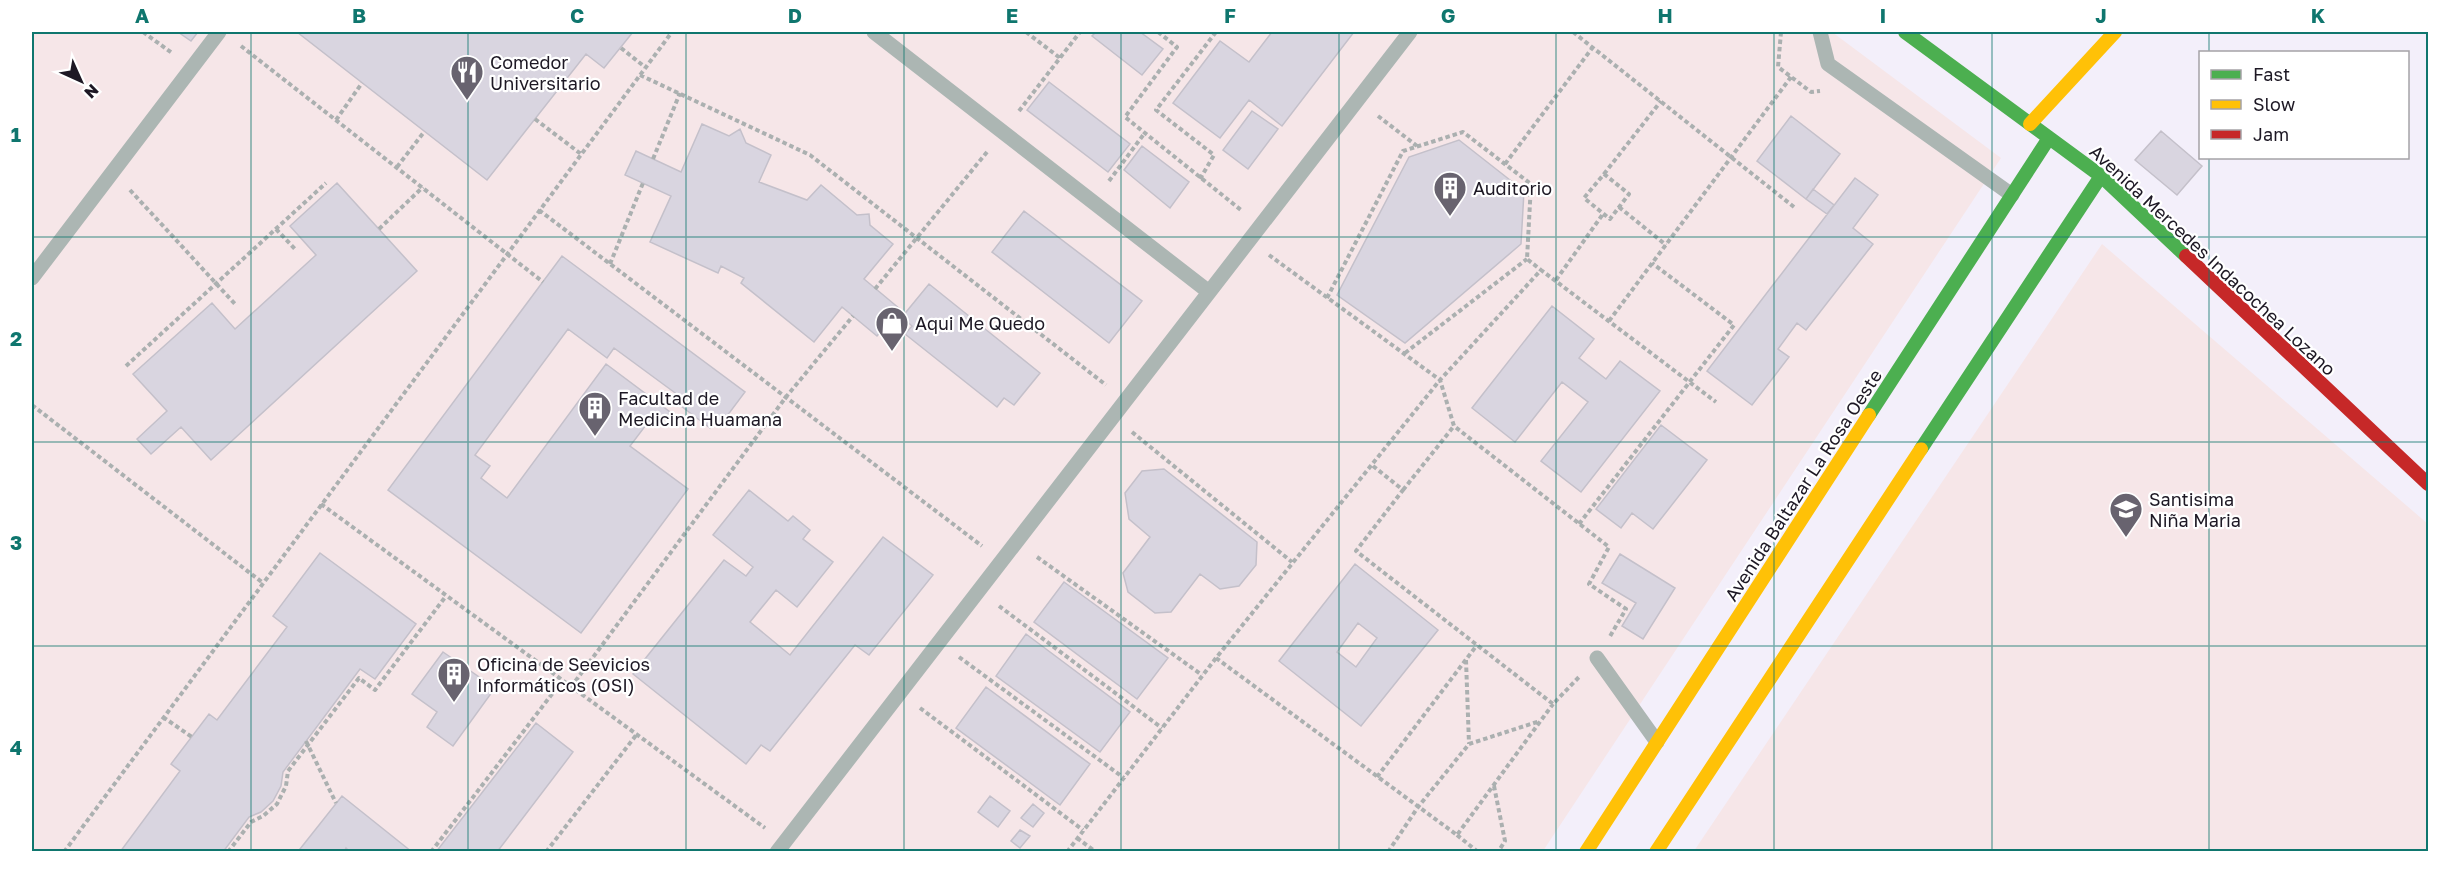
<svg xmlns="http://www.w3.org/2000/svg" width="2460" height="883" viewBox="0 0 2460 883" font-family="'Golos Text',sans-serif">
	<rect width="100%" height="100%" fill="#f3effa"/>
	<path fill="#f6e6e8" d="M32,32H1832L2001,158L1543,851H32Z
		M2102,244L2428,524V851H1694Z"/>
	<path fill="#d9d5e0" stroke="#c4c0ca" stroke-width="1.5" fill-rule="evenodd" d="M178,32H198L191,41Z
		M297,32H633L604,68L586,54L487,180Z
		M1096,32H1140L1163,49L1142,75L1092,36Z
		M1272,32H1354L1282,126L1249,100L1220,138L1173,103L1220,41L1249,62Z
		M1049,82L1130,144L1108,172L1027,110Z
		M1252,111L1278,129L1248,169L1223,150Z
		M1791,116L1840,154L1806,199L1757,161Z
		M702,124L729,136L740,129L746,143L771,155L759,182L807,200L821,185L857,215L869,214L870,225L893,244L864,279L900,309L877,336L842,307L814,342L741,283L744,278L721,266L718,273L650,242L671,196L625,175L636,151L681,172Z
		M2161,131L2202,166L2177,195L2135,160Z
		M1459,140L1524,191L1521,244L1405,343L1337,295L1409,157Z
		M1142,146L1189,182L1170,208L1124,170Z
		M1855,178L1878,195L1853,228L1873,244L1806,330L1797,323L1778,349L1789,357L1752,405L1707,371Z
		M337,183L417,271L211,460L181,427L151,454L137,439L167,411L133,374L212,303L235,329L316,255L290,226Z
		M1813,189L1834,205L1827,214L1806,199Z
		M1024,211L1142,301L1109,343L992,252Z
		M562,256L745,392L721,424L715,420L710,428L677,403L682,398L614,348L607,358L568,329L475,455L490,466L481,478L507,498L606,364L670,412L661,424L652,417L630,446L688,489L581,633L388,490Z
		M929,284L1040,373L1014,405L1004,398L997,407L905,334L912,326L902,317Z
		M1552,306L1594,339L1579,358L1606,379L1620,361L1660,391L1581,492L1541,461L1588,402L1562,382L1515,442L1472,408Z
		M1661,425L1707,460L1653,529L1632,513L1621,528L1596,509Z
		M1164,469L1257,542L1256,565L1239,586L1220,589L1200,574L1171,612L1155,613L1128,592L1123,573L1150,537L1129,519L1125,493L1142,471Z
		M749,490L788,521L793,516L810,530L803,539L833,562L797,607L776,590L750,622L790,655L883,537L933,575L869,655L855,645L770,751L761,745L746,764L633,674L724,560L746,576L753,567L713,535Z
		M320,553L416,624L375,679L360,669L283,772L281,786L273,801L261,812L249,817L223,852H120L180,771L171,764L209,714L217,720L287,627L273,616Z
		M1620,554L1675,588L1643,639L1622,626L1636,603L1602,583Z
		M1355,564L1438,630L1361,726L1279,661ZM1358,623L1377,638L1356,667L1337,652Z
		M1064,582L1168,658L1137,699L1034,622Z
		M1026,634L1130,712L1100,752L996,676Z
		M443,652L495,688L453,746L427,727L437,712L412,694Z
		M986,687L1090,764L1060,805L956,728Z
		M536,723L573,752L497,852H436Z
		M342,796L412,852H350L346,848L344,852H303L300,849Z
		M990,796L1010,811L998,827L978,812Z
		M1033,804L1044,813L1033,827L1021,818Z
		M1020,830L1030,836L1020,848L1011,841Z"/>
	<g fill="none" stroke-linecap="round" stroke-linejoin="round">
		<path stroke="#abb0b0" stroke-width="4" stroke-dasharray="4.5 3" stroke-linecap="butt" d="M143,32L172,53
			M1026,32L1060,58
			M1158,32L1177,47L1125,117L1241,210
			M1573,32L1794,207
			M1781,32L1778,67L1811,92L1820,91
			M241,46L543,282
			M621,48L645,67
			M640,75L810,155L1106,385
			M1019,111L1080,32
			M1378,116L1417,146
			M535,119L581,154
			M336,120L362,83
			M653,159L680,93
			M1505,164L1593,47
			M397,167L424,132
			M1604,174L1629,194L1610,219L1584,198Z
			M1604,174L1661,101
			M1200,179L1214,155L1156,110L1216,32
			M1109,181L1144,134
			M130,190L235,304
			M1619,207L1666,245
			M539,210L982,546
			M276,229L295,249
			M379,229L423,187
			M1269,255L1440,380L1454,426L1609,547L1589,584L1626,609L1609,638
			M610,264L643,183
			M1556,280L1603,214
			M875,289L987,152
			M1327,298L1403,151L1463,132L1531,184L1527,259L1541,270
			M1609,321L1791,77
			M1405,353L1527,259
			M126,366L326,183
			M32,405L263,583
			M1132,432L1292,562
			M1373,466L1403,490L1356,551L1553,704L1579,677
			M1403,490L1454,426
			M321,504L765,828
			M1579,524L1734,325L1652,263
			M1037,557L1202,675
			M999,606L1162,728
			M959,657L1124,778
			M1216,658L1457,835L1553,704
			M1466,660L1469,744
			M571,687L786,397L853,316
			M920,708L1083,830
			M163,717L192,737
			M306,741L336,803
			M1377,777L1477,645
			M1494,786L1505,841L1498,852
			M1457,835L1478,852
			M1077,838L1096,852
			M64,852L672,32
			M228,852L251,822L263,816L277,804L286,786L288,771L359,678L375,690L446,596
			M431,852L562,681
			M546,852L637,734
			M1067,852L1216,658L1440,380L1541,270L1716,402
			M1388,852L1418,807L1469,744L1540,721"/>
		<path stroke="#acb6b3" stroke-width="15" d="M874,32L1209,292
			M1820,32L1828,64L2012,195
			M32,278L219,32
			M1597,658L1657,742
			M777,852L1410,32"/>
		<path stroke="#4caf50" stroke-width="14" d="M1905,32L2101,176L2186,256
			M1869,415L2049,138
			M1921,449L2101,176"/>
		<path stroke="#ffc107" stroke-width="14" d="M2030,124L2115,32
			M1586,852L1869,415
			M1656,852L1921,449"/>
		<path stroke="#c62828" stroke-width="14" d="M2186,256L2428,484"/>
	</g>
	<path fill="none" stroke="#0f766e" stroke-width="1.5" stroke-opacity="0.55" d="M251,32V852M468,32V852M686,32V852M904,32V852M1121,32V852M1339,32V852M1556,32V852M1774,32V852M1992,32V852M2209,32V52M2209,158V852M32,237H2428M32,442H2428M32,646H2428"/>
	<defs>
		<symbol id="restaurant-pin" viewBox="-11 -11 22 30"><path d="M0 17L-7.5 6A9.5 9.5 0 1 1 7.5 6Z" fill="#68636f" stroke="#fff"/><path d="M-5-6h1v4h1v-4h1v4h1v-4h1v5L-1.5 .5V6h-2V.5L-5-1ZM5-6V6H3V1.5H1.5Q1.5-4 5-6Z" fill="#fff"/></symbol>
		<symbol id="building-pin" viewBox="-11 -11 22 30"><path d="M0 17L-7.5 6A9.5 9.5 0 1 1 7.5 6Z" fill="#68636f" stroke="#fff"/><path d="M-4-6H4V6H1V3H-1V6H-4ZM-2.5-4.3h1.7v1.8h-1.7ZM.8-4.3h1.7v1.8H.8ZM-2.5-1h1.7V.8h-1.7ZM.8-1h1.7V.8H.8Z" fill="#fff"/></symbol>
		<symbol id="shop-pin" viewBox="-11 -11 22 30"><path d="M0 17L-7.5 6A9.5 9.5 0 1 1 7.5 6Z" fill="#68636f" stroke="#fff"/><path d="M-5-2.5h2.3a2.7 3.5 0 0 1 5.4 0H5L5.5 6h-11ZM-1.5-2.5h3a1.5 2.3 0 0 0-3 0Z" fill="#fff"/></symbol>
		<symbol id="school-pin" viewBox="-11 -11 22 30"><path d="M0 17L-7.5 6A9.5 9.5 0 1 1 7.5 6Z" fill="#68636f" stroke="#fff"/><path d="M0-5L7-2L0 1L-7-2ZM-4 1L0 2.5L4 1V4Q0 6-4 4Z" fill="#fff"/></symbol>
	</defs>
	<g fill-rule="evenodd">
		<use href="#restaurant-pin" x="448" y="53" width="38" height="52"/>
		<use href="#building-pin" x="1431" y="169" width="38" height="52"/>
		<use href="#shop-pin" x="873" y="304" width="38" height="52"/>
		<use href="#building-pin" x="576" y="389" width="38" height="52"/>
		<use href="#school-pin" x="2107" y="490" width="38" height="52"/>
		<use href="#building-pin" x="435" y="655" width="38" height="52"/>
	</g>
	<g text-anchor="middle" dominant-baseline="central" stroke-width="4.5" stroke-linejoin="round" paint-order="stroke">
		<g font-size="18" fill="#1d1824" stroke="#fff" text-anchor="start">
			<text x="490" y="62">Comedor<tspan x="490" dy="21">Universitario</tspan></text>
			<text x="1473" y="188">Auditorio</text>
			<text x="915" y="323">Aqui Me Quedo</text>
			<text x="618" y="398">Facultad de<tspan x="618" dy="21">Medicina Huamana</tspan></text>
			<text x="2149" y="499">Santisima<tspan x="2149" dy="21">Niña Maria</tspan></text>
			<text x="477" y="664">Oficina de Seevicios<tspan x="477" dy="21">Informáticos (OSI)</tspan></text>
		</g>
		<g font-size="18" fill="#1d1824" stroke="#fff">
			<text transform="translate(2213 260) rotate(43)">Avenida Mercedes Indacochea Lozano</text>
			<text transform="translate(1803 485) rotate(-57)">Avenida Baltazar La Rosa Oeste</text>
		</g>
	</g>
	<rect width="2460" height="883" fill="none" stroke="#ffffff" stroke-width="66"/>
	<rect x="2199" y="51" width="210" height="108" fill="#ffffff" stroke="#a5a3a7" stroke-width="1.5"/>
	<rect x="2211" y="70" width="30" height="9" fill="#4caf50" stroke="#a5a3a7" stroke-width="1.5"/>
	<text x="2253" y="81" font-size="18" fill="#1d1824">Fast</text>
	<rect x="2211" y="100" width="30" height="9" fill="#ffc107" stroke="#a5a3a7" stroke-width="1.5"/>
	<text x="2253" y="111" font-size="18" fill="#1d1824">Slow</text>
	<rect x="2211" y="130" width="30" height="9" fill="#c62828" stroke="#a5a3a7" stroke-width="1.5"/>
	<text x="2253" y="141" font-size="18" fill="#1d1824">Jam</text>
	<g transform="translate(81 81) rotate(135)" stroke="#ffffff" stroke-width="4.5" paint-order="stroke">
	<path d="M0-4.5L10 22L0 15L-10 22Z" fill="#1d1824"/>
	<text y="-9" font-size="16" font-weight="bold" text-anchor="middle" fill="#1d1824">N</text>
	</g>
	<rect x="33" y="33" width="2394" height="817" fill="none" stroke="#0f766e" stroke-width="2"/>
	<g font-size="20" text-anchor="middle" font-weight="bold" fill="#0f766e">
		<text x="142" y="23">A</text>
		<text x="359" y="23">B</text>
		<text x="577" y="23">C</text>
		<text x="795" y="23">D</text>
		<text x="1012" y="23">E</text>
		<text x="1230" y="23">F</text>
		<text x="1448" y="23">G</text>
		<text x="1665" y="23">H</text>
		<text x="1883" y="23">I</text>
		<text x="2101" y="23">J</text>
		<text x="2318" y="23">K</text>
		<text x="16" y="142">1</text>
		<text x="16" y="346">2</text>
		<text x="16" y="550">3</text>
		<text x="16" y="755">4</text>
	</g>
</svg>
